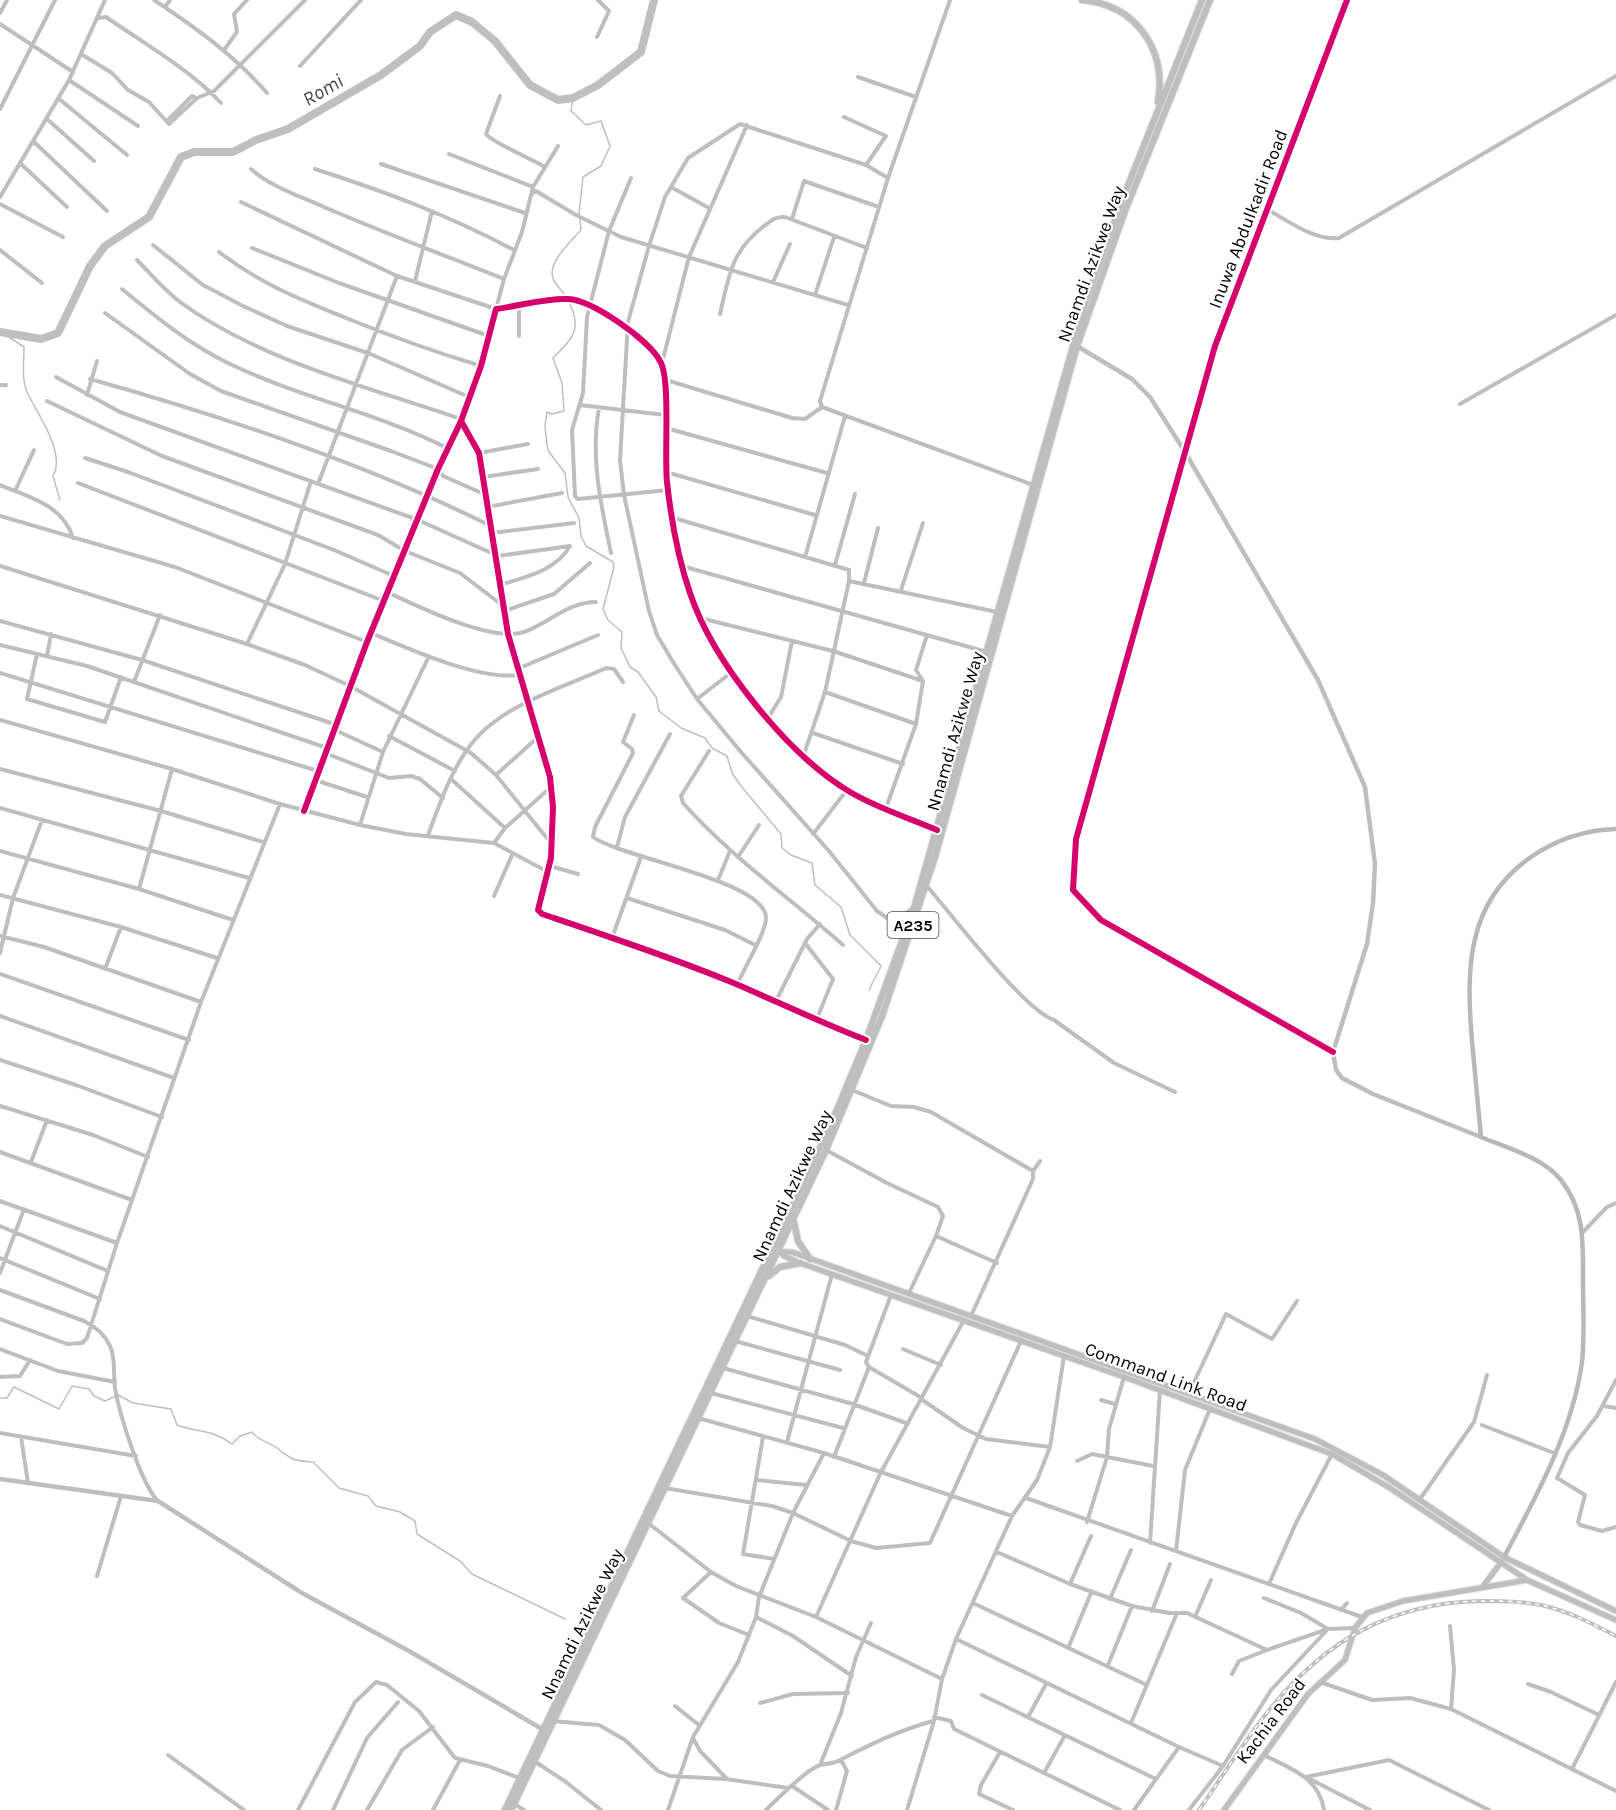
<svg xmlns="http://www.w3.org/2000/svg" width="1616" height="1810" viewBox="0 0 1616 1810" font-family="Karla,sans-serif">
	<rect width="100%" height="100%" fill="#fff"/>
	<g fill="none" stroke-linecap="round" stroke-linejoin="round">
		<path stroke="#bfbfbf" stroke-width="1.5" d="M573,98L571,111L586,125L601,121L610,146L601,166L583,177L579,214
			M567,298C563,291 555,285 553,278C547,263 572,240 581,230L580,219
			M569,302C583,330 572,339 553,358L562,383L564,411L552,414L547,412L545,426L547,445L549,452L565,473L568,497L579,518L581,536L586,546L613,562L614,567L603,609L608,620L622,632L621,648L630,667L638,672L656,697L659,711L681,728L705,738L712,748L727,756L732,773L741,786L781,834L782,848L791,855L812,863L815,885L841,907L850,935L881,966L869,990
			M1,332L24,347C24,361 21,380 28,394C38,415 66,453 53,476L60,500
			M0,1398H7L14,1387L59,1409L72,1386L89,1389L94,1396L105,1401L118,1395L133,1403L171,1409L177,1425C199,1433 212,1429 232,1444L240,1436L252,1432C260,1442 267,1441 277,1448C294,1461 291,1460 313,1462L339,1488L368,1496L376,1506L400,1512L415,1521L417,1534L460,1561L472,1574L565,1619"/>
		<path stroke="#bfbfbf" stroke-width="8" d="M0,332L41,339L58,333L90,266L105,246L149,217L181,157L194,152H233L256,140L288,129L381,75L420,46L430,32L456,15L472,22L495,41L530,85L558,100L573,98L598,85L641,52L654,0"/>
		<defs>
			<path id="primary" d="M778,1249L784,1256L800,1263L1124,1377L1332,1454L1390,1488L1527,1580L1616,1620
				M776,1252H792L1315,1439L1383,1475L1504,1557L1616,1611
				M1484,1585L1502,1561
				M1224,1810L1308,1694L1345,1660L1355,1628L1367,1613L1403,1601L1527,1580"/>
			<path id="trunk" d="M1082,0C1136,5 1167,49 1158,102
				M794,1222L798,1241L810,1259
				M769,1276L780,1267L800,1263
				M505,1810L829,1129L866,1040L914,908L1085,304L1123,198L1202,0
				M511,1810L826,1150L882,1016L935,857L1077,346L1125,211L1210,0"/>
		</defs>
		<use href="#primary" stroke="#dbdbdb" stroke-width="7"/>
		<use href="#trunk" stroke="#dbdbdb" stroke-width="8"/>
		<path stroke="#bebebe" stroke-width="4" d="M154,0C195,27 234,55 267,93
			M165,7L170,0
			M0,13L7,0
			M98,18L106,17C145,44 189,69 221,103
			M0,24L73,72
			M597,37L609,11L598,0
			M224,50L237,32L234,14L247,0
			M81,54L112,73L128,90L149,102L169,124L197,98
			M300,66L361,0
			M858,77L916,97
			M69,80L138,126
			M500,96L486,134C493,143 530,158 543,166
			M58,98L127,155
			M0,109L55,0
			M844,117L886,136L866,165
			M47,119L94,161
			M167,121L192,96L197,98L214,91L305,0
			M33,141L107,211
			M449,154L533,187
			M20,163L67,207
			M381,164L525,213
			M251,169C271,187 300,196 324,207C384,233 444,255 504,279
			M315,169C386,192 448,215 514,250
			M631,178L609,231L587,317L583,393L572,430L575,496L578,499L668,490
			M888,178L866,165L740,124L688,158L665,197L649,246L628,322L620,460L624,495L649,611L657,635L673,662L697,699L741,752L829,851L877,911L893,922L912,909
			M671,187L709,208
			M533,193L536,191L576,215L621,237L848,305
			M0,197L69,80L105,0
			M241,202L397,276L496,309L504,279L522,232L533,187L558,146
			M0,204L63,237
			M1268,210C1289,221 1314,241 1339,238L1616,76
			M792,219L804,181L879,207
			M153,245L203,285L243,306L287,326L368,353L469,397
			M252,248L339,283L489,336
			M0,250L42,283
			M219,252C261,284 297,298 346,318C390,336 435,352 481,366
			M137,260C151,274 164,290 180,302C259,360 368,387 461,419
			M415,281L432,211
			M773,282L790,244
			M122,289C156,317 190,345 230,364C301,398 378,413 447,448
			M815,295L834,237
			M519,306V336
			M105,313L190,374L221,391L391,451L438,469L443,476L484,494
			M720,314C729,276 731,251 764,226C771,221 776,216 785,217L867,248
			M662,363L689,257L747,125
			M56,377L120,412L418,520L498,556L570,546
			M90,379C226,417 364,463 491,526
			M666,380L792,418L805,419L822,407
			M0,385H6
			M87,395L97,361
			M47,401L162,456L378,535L405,551L460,573L502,605
			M1460,404L1616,315
			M580,405L665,415
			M822,407L820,401L888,178L950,0
			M822,407L1033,485
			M599,408C590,457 601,505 611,553
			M666,428L827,473
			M479,453L528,444
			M1185,453L1076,839L1073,890L1101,920L1333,1052
			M85,458L128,472L334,550L394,576
			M666,472L815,515
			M483,477L538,469
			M78,483L384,601
			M318,484L397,276
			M0,485C29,497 63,505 73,538
			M15,491L34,450
			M487,507L562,493
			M0,516L175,567L367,642
			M674,518L849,570V581L825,692L803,757
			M492,533L574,523
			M805,557L845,416
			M835,565L855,494
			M0,566L247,644L305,665L350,686L471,753L496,775L550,842
			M682,566L987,652
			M849,581L997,612
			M864,583L878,528
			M500,585C525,577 556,571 570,546
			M901,590L923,523
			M387,592C417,606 492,643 524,632C549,623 568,602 596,602
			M504,611L554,594L590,563
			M700,618L833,651L923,681
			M0,621L142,660L337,725
			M371,633C409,649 478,680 518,675
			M247,644L285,564L311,481
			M0,645L87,666L327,748
			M37,654L27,699L105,722L121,677
			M47,656L51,634
			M517,669L598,635
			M0,673L318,771
			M134,682L160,615
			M825,692L916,724
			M697,699L732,672
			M634,715L623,742L632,749L633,753L595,827L593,837C622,858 763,880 766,917C767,931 743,970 737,985
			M768,718L781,697L792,641
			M0,720L172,769L280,804L360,825L406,834L494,843L548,872
			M335,730L383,752
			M813,733L903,764
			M389,736L455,771
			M709,751L681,796L683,803C731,857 790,898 843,945
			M325,753L389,778L411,776L420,779L443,798
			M0,769L161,811L263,842
			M496,775L537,738
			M451,779L505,828
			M315,780L367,797
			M0,808L249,878
			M886,808L916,724L923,681L916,670L927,635
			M304,811L367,642L438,469L461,421
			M360,825L383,752L429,656
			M813,834L847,790
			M428,835C439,806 449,775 467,750C496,706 560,689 606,668L614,669L623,682
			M494,843L505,828L551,787
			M617,847L625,817L670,734
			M0,851L139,889L233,920
			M738,857L759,825
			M550,866L578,874
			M718,880L730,851
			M926,885C951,914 1024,1010 1054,1020L1114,1063L1175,1092
			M139,889L172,769
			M0,895L121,927L217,958
			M494,896L513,853
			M627,898L725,930L755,945
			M0,936L44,947L201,1002
			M612,938L641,857
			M805,943L833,979L816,1021
			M0,953L13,898L42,820
			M105,969L121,927
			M0,974L189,1040
			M775,1003L807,939L820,924
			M0,1016L174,1078
			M0,1060L76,1085L162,1117
			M852,1090L891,1106L914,1107L931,1112L1033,1171
			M0,1106L93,1135L148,1157
			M826,1150L887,1183L938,1207L943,1216L936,1236
			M0,1152L132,1200
			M31,1162L47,1120
			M0,1201L117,1243
			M0,1226L108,1271
			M1583,1232L1607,1207L1616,1203
			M0,1258L100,1299
			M0,1273L24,1209
			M0,1290L84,1321C94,1326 105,1335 110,1346C116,1358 113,1375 115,1388C119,1413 141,1483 157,1500
			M909,1293L936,1236L997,1263
			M891,1295L866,1362L869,1367L922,1398
			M747,1316L845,1345L866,1355
			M971,1316L1033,1179V1171L1040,1161
			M0,1319L67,1344L82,1343L87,1338L117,1243L201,1002L280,804
			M735,1341L840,1370
			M0,1349L58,1371L115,1382
			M903,1349L941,1365
			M723,1368L853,1404L906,1423
			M0,1377L20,1376L30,1360
			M1616,1380L1597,1416L1568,1453L1557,1478L1585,1495L1578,1522L1580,1525L1602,1531L1616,1527
			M711,1393L843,1428
			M1189,1393L1226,1314L1272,1339L1297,1301
			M921,1399L963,1428L986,1439L1050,1447
			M1101,1400L1115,1404
			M1603,1406L1616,1408
			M698,1418L824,1453L1012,1516
			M1482,1425L1554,1453
			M0,1433L136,1456
			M21,1437L28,1483
			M763,1437L743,1554L774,1559
			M787,1442L832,1274
			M834,1457L869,1367
			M1077,1461L1092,1454L1153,1466
			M756,1480L806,1485
			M665,1488L772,1506L793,1513L851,1541L876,1548L930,1543L1021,1341
			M1026,1498L1362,1617
			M1420,1499L1474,1422L1487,1375
			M1087,1522L1107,1457L1109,1429L1124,1377
			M648,1523L711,1572L736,1586L816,1617L942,1679
			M1150,1543L1160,1390
			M1176,1551L1185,1470L1210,1409
			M997,1552L1070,1584L1132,1606L1169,1613H1187L1267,1650
			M711,1572L683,1598L719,1623L749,1635
			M97,1576L121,1496
			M1070,1584L1091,1536
			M1269,1584L1296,1523L1332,1454
			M1110,1599L1131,1550
			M975,1604L1147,1685
			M1341,1610L1347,1603
			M1152,1611L1170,1564
			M756,1617L793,1636L852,1676
			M816,1617L880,1474L964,1320
			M1195,1617L1211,1580
			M1450,1626L1454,1670L1451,1709
			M956,1639L1179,1747L1223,1766
			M1069,1646L1091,1593
			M1108,1665L1132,1606
			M1232,1674L1239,1661L1267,1650L1328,1629L1355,1628
			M1320,1682L1372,1700L1410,1698L1451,1709L1616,1791
			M1528,1684L1551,1692L1599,1715
			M982,1695L1156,1779
			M760,1703L793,1694L848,1693
			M675,1706L699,1725
			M934,1717L951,1721L954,1729L1120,1810
			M1028,1717L1046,1684
			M552,1721L599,1725L625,1740L658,1771L670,1776L726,1779L788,1788
			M1131,1723L1177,1613
			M693,1738L700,1751L726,1778
			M1000,1752L981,1785L979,1794L1013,1810
			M168,1755L244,1810
			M1264,1755C1291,1769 1319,1777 1324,1810
			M534,1761L566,1782L601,1810
			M820,1765L841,1713L856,1657L871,1623
			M1572,1769L1616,1682
			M1044,1773L1065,1735
			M1306,1777L1389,1760L1489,1810
			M1310,1779L1370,1810
			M792,1786L828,1810
			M514,1804L524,1810
			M298,1810L355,1702L376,1682L387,1685L419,1711L455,1758L488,1766L519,1778
			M333,1810L367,1738L398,1702
			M367,1810L402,1750L433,1727
			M433,1810L460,1760
			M668,1810L693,1737L738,1662L756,1617L759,1597L793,1513L824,1453
			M766,1810C777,1799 806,1770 820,1765C828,1763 835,1764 842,1759C873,1743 900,1730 933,1721
			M836,1810L847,1771L841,1760
			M907,1810L934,1721L942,1679L956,1639L1012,1516L1037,1480L1050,1447L1064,1356
			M1134,1810L1179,1747
			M1189,1810L1223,1766L1271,1690L1328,1629L1301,1613L1264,1598"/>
		<path stroke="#bebebe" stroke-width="4.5" d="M1077,346L1132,379L1150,397L1185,452L1318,680L1365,787L1375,864L1373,903L1367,944L1333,1052L1336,1070L1342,1078L1373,1094L1481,1137
			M1185,452L1215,346L1347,0
			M866,1040C822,1023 780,1003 736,984C673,958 607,936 542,914L538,910L551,858L553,807L550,777L508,634L479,453L461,421L481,366L496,309C520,306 544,298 568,299C592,300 648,339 660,361C671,379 664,454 667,482C671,519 678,558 690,593C713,662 788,755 850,792C877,808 909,818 937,830
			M0,1479L158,1501L302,1593L409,1651L542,1729"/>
		<path stroke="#b8b8b8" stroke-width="4.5" d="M1504,1557C1536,1497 1573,1430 1582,1362C1585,1335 1583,1307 1583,1280C1583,1243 1585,1210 1561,1180C1542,1157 1507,1148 1481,1137C1478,1105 1475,1073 1472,1041C1466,970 1466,902 1531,857C1557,839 1584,830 1616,829"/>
		<use href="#primary" stroke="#bebebe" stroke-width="5"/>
		<use href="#trunk" stroke="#bebebe" stroke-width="6"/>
		<defs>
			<path id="rail" d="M1199,1810C1222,1777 1244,1741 1270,1709C1326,1640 1391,1603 1481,1601C1502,1601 1524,1601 1545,1606C1570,1612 1593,1624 1616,1636"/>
		</defs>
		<use href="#rail" stroke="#bebebe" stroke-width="4"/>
		<use href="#rail" stroke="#fff" stroke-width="1.5" stroke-dasharray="4.5" stroke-linecap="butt"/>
		<defs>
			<path id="cycleway" d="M461,421L479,453L508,634L550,777L553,807L551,858L538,910L542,914C607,936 673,958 736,984C780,1003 822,1023 866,1040
				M304,811L367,642L438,469L461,421L481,366L496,309C520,306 544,298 568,299C592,300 648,339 660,361C671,379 664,454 667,482C671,519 678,558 690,593C713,662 788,755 850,792C877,808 909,818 937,830
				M1333,1052L1101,920L1073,890L1076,839L1215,346L1347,0"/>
		</defs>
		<use href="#cycleway" stroke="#fff" stroke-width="10"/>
		<use href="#cycleway" stroke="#d6006c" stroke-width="6"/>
	</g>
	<g text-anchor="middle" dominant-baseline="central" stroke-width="4.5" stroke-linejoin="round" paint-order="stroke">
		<rect fill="#fff" stroke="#4c4c4c" stroke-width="1.5" x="887.5" y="912" width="51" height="26" rx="4.5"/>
		<g font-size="16" font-weight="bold" fill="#000">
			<text x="913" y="925">A235</text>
		</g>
		<g font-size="18" fill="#000" stroke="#fff">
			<text transform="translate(1248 219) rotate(-69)">Inuwa Abdulkadir Road</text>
			<text transform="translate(1091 264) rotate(-70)">Nnamdi Azikwe Way</text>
			<text transform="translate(955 731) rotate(-74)">Nnamdi Azikwe Way</text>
			<text transform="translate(792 1186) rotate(-65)">Nnamdi Azikwe Way</text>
			<text transform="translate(1166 1377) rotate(20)">Command Link Road</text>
			<text transform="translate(582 1624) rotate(-64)">Nnamdi Azikwe Way</text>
			<text transform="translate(1271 1721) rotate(-53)">Kachia Road</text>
		</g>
		<g font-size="20" font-style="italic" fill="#444" stroke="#fff">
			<text transform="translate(323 90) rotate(-30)">Romi</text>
		</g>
	</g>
</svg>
